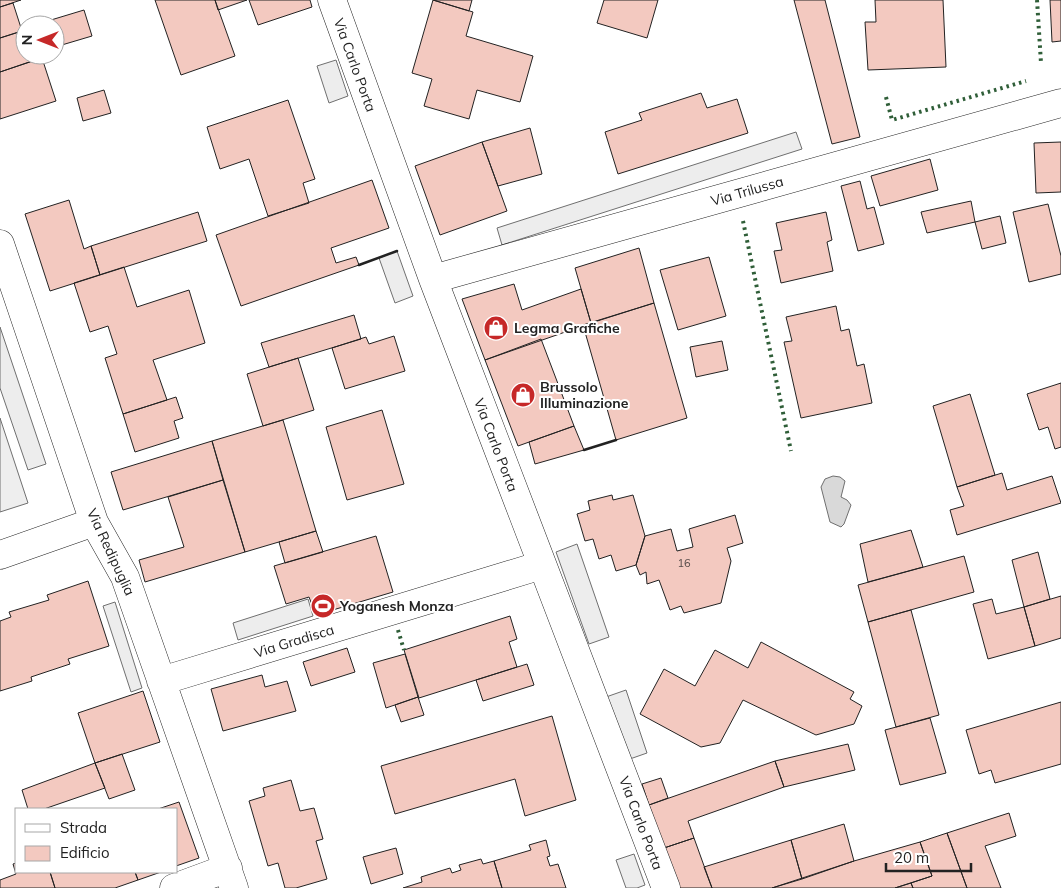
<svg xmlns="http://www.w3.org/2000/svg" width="1061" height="888" viewBox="0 0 1061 888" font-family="Mulish,sans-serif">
	<rect width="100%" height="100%" fill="#fff"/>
	<path fill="#eee" stroke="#6f6f6f" d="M0,418L28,503L0,512Z"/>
	<path fill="#ededed" stroke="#6f6f6f" d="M336,60L348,96L329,103L317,66Z
		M796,132L802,149L502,245L497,228Z
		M397,251L413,296L395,303L379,258Z
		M0,327L46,464L28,470L0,388Z
		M577,544L609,637L589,644L556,552Z
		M308,599L313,616L238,640L233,623Z
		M115,602L142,688L131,692L103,606Z
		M626,690L647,753L627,760L606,697Z
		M634,854L645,885L637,888H626L616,860Z"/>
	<path fill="#d9d9d9" stroke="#6f6f6f" d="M833,476L840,477L845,481L841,497L847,500L851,505L844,524L841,527L830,522L821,487L825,479Z"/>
	<path fill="#f3c9c0" stroke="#222" d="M0,0H21L0,7Z
		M155,0H215L235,56L181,75Z
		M215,0H247L218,10Z
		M249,0H310L312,7L258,25Z
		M433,0L473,12L466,36L533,56L520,102L477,90L469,119L424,106L432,79L412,73Z
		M433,0H472L469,11Z
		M604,0H658L647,38L597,23Z
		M794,0H825L860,137L832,144Z
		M875,0H943L946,67L868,70L865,22H876Z
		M1050,0H1061V41L1052,42Z
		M13,3L22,31L0,38V7Z
		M84,10L92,36L55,47V25H42L41,23Z
		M22,31L25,40V55H30L32,61L0,72V38Z
		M42,58L56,101L0,119V72Z
		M104,90L111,113L83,121L77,98Z
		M701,93L707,108L737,99L748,133L618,174L605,132L642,120L639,113Z
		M288,100L315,179L303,183L309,203L268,216L249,159L220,169L207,127Z
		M530,128L542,174L498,186L482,142Z
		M482,142L507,211L440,235L415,166Z
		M1061,142V192L1036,193L1034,143Z
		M930,159L938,190L880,206L871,176Z
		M372,180L389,228L331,248L336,263L356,257L359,265L241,306L216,235Z
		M860,181L867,209L874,207L884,244L858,251L841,186Z
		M69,200L84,249L91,246L100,275L50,291L25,214Z
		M971,201L975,222L927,233L921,212Z
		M1048,204L1061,256V274L1029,282L1013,212Z
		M198,212L207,241L100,275L91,246Z
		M826,212L832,240L827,242L833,271L781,283L774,251L782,250L776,223Z
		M1000,216L1006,243L982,249L975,222Z
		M639,248L654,303L591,323L575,268Z
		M709,257L726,316L678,330L660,270Z
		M124,267L137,307L189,290L205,343L153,360L167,400L123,414L105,358L117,354L108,326L90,332L74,283Z
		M514,284L522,310L581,289L591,323L485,360L462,299Z
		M654,303L687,418L616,440L583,325Z
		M836,306L841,331L849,329L857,366L864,364L872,403L801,418L784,342L792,341L786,317Z
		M354,315L361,339L269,367L261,343Z
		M394,336L405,371L345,389L332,348L366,337L369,344Z
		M541,339L574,426L518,446L485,360Z
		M722,341L728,370L696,377L690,347Z
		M298,358L314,410L263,426L247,374Z
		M1061,383V447L1055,449L1048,427L1039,430L1027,394Z
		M970,394L995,475L957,487L933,406Z
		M176,397L183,418L174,421L179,438L135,452L123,414Z
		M382,410L404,484L347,500L326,427Z
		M283,420L316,531L245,552L212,441Z
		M574,426L584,450L535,464L529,442Z
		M212,441L223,480L123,510L111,472Z
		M1002,473L1007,490L1052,476L1061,503L957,535L950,510L964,506L957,487Z
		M223,480L245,552L145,582L139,560L184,547L168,497Z
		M612,495L613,500L633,495L645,536L636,565L616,571L611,555L599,559L593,539L585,541L577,514L590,510L588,501Z
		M735,515L743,543L727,548L731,561L721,603L684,613L681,606L670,610L659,580L647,584L646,572L640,575L636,565L645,536L671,529L677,551L693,547L689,529Z
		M911,530L923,567L868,582L860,544Z
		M316,531L323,552L285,563L279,542Z
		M376,536L393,592L316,615L309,597L286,604L274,566Z
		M1038,552L1050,599L1024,607L1012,560Z
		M964,556L974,592L868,622L858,585Z
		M88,581L109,646L68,659L70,664L31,677L32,681L0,691V621L11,617L9,612L49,600L47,595Z
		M1061,596V638L1035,646L1024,607Z
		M992,599L996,614L1024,607L1035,646L988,659L973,604Z
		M911,610L939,715L896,727L868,622Z
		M510,616L517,639L509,642L517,667L419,698L404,650Z
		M761,642L854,692L850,699L862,706L854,724L816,735L743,700L720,743L701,747L640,714L664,669L695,686L715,650L748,668Z
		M347,648L355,672L311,686L303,662Z
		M405,654L418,697L386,708L373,663Z
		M527,664L534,685L483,701L476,680Z
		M262,675L265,687L287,681L296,711L223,731L211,689Z
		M143,691L160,742L95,763L78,713Z
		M418,697L424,715L401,722L395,705Z
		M1061,702V764L995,783L991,770L979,774L966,730Z
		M552,716L576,800L525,816L515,779L395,814L381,766Z
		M930,718L946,773L900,785L885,730Z
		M848,744L855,770L784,787L775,761Z
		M122,754L135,790L109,799L95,763Z
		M775,761L784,787L688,821L694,838L664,848L649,805Z
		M95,763L105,788L44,809H28L22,790Z
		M661,778L668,798L649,805L642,784Z
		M291,780L300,811L314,808L323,839L316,841L327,879L296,888H285L278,863L268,866L249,801L265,796L263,788Z
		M179,802L199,858L176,866V809H158Z
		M1009,813L1016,836L985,846L1001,888H967L947,833Z
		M844,824L854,861L802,879L791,840Z
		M947,833L967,888H913L911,883L932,876L920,842Z
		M694,838L712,888H678L664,848Z
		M546,840L550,856L547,857L550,866L558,864L566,888H502L494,861L531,850L529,845Z
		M791,840L802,879L772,888H712L704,867Z
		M920,842L932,876L895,888H772L854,861Z
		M396,848L403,874L371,884L363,857Z
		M481,859L483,864L494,861L502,888H403L422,882L421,877L450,868L452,873L461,870L459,865Z
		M16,863V872H50L55,888H0V880L16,874L13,864Z
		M50,872H135L138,880L115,888H55Z
		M135,872H161L138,880Z
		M911,883L913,888H895Z"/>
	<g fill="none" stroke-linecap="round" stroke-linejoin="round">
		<defs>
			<path id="minor" d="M332,0L433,279L666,888
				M0,244L94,522L125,577L234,888
				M433,279L1061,103
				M0,555L94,522
				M161,681L542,565
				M174,888L228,868"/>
		</defs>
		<use href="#minor" stroke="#222" stroke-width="29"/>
		<use href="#minor" stroke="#fff" stroke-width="28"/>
		<path stroke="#2f5e38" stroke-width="4" stroke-dasharray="2.5 4" stroke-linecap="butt" d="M1037,0L1041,63
			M886,97L892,120L1026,81
			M743,221L791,451
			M398,630L404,650"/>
		<path stroke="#222" stroke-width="2.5" d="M359,265L397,251
			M584,450L616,440"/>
	</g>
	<defs>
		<symbol id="shop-disc" viewBox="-11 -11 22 22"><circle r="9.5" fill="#c62828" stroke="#fff"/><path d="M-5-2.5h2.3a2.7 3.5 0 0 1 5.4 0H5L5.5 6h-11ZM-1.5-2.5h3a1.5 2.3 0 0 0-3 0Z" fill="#fff"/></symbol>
		<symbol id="stadium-disc" viewBox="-11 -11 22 22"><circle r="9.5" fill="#c62828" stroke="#fff"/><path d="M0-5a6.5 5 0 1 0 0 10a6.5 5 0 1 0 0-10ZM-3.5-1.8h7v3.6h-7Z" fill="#fff"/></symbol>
	</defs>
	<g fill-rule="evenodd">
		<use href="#shop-disc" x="482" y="314" width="28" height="28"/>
		<use href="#shop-disc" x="509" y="381" width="28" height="28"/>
		<use href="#stadium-disc" x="309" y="592" width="28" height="28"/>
	</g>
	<g text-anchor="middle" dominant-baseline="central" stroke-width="4" stroke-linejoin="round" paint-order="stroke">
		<g font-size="11" fill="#564c4a">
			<text x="684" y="563">16</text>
		</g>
		<g font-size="14" fill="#222" stroke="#fff">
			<text transform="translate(355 65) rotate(70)">Via Carlo Porta</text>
			<text transform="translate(747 191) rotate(-16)">Via Trilussa</text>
			<text transform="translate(496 445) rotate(69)">Via Carlo Porta</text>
			<text transform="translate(111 552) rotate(65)">Via Redipuglia</text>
			<text transform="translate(294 641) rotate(-17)">Via Gradisca</text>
			<text transform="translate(641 823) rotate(69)">Via Carlo Porta</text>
		</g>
		<g font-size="14" font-weight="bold" fill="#222" stroke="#fff" text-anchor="start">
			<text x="514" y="328">Legma Grafiche</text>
			<text x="540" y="387">Brussolo<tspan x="540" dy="16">Illuminazione</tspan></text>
			<text x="340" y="606">Yoganesh Monza</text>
		</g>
	</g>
	<rect x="15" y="808" width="162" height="65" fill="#ffffff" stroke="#a7a7a7"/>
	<rect x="25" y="824" width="25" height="8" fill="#ffffff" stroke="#a7a7a7"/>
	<text x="60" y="833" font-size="15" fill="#222222">Strada</text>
	<rect x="25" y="846" width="25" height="15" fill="#f3c9c0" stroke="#a7a7a7"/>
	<text x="60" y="858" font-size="15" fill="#222222">Edificio</text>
	<g transform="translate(40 40) rotate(270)"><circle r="24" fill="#ffffff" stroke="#a7a7a7"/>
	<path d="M0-4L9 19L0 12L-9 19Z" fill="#c62828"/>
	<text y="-8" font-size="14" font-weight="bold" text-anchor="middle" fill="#222222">N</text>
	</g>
	<path d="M886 863v8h85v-8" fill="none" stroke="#222222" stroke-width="2.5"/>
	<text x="894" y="863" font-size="15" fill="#222222" stroke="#ffffff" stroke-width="4" paint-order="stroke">20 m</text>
</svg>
